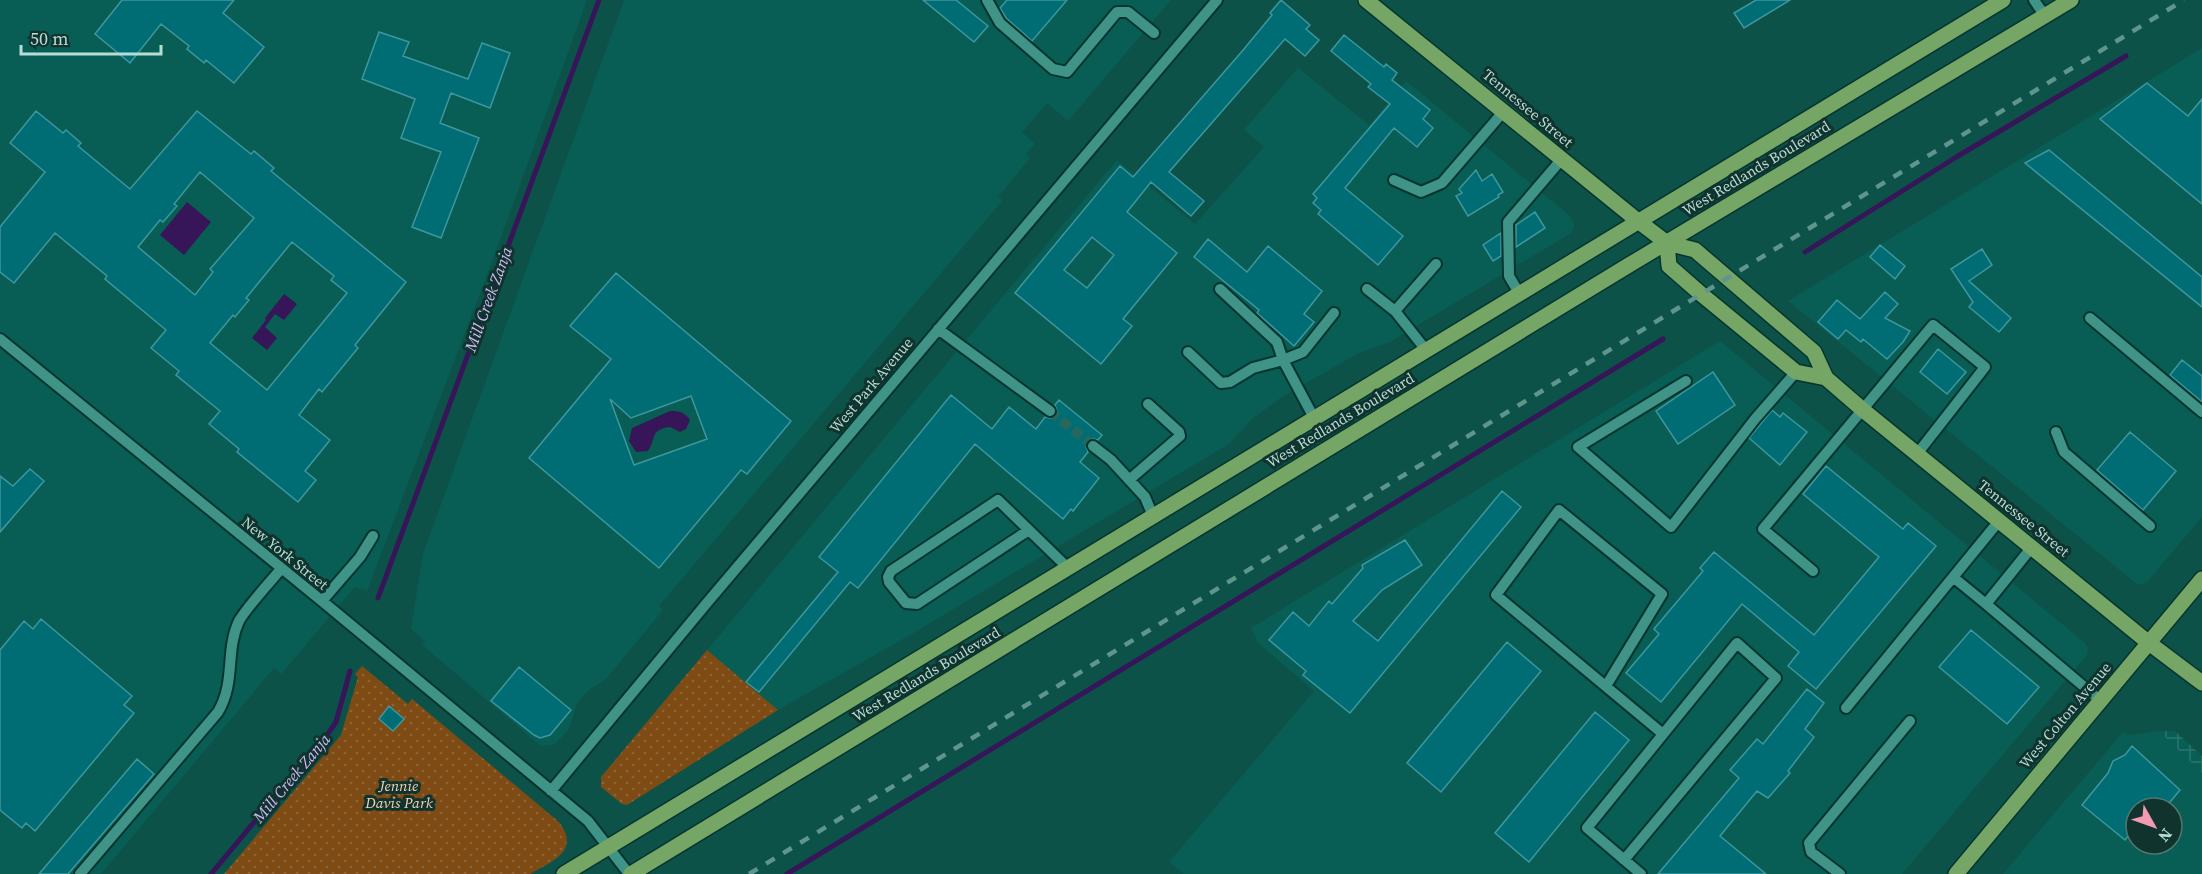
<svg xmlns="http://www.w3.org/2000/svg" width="2202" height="874" viewBox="0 0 2202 874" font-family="'Source Serif 4',serif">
	<defs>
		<pattern id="industrial-grid" width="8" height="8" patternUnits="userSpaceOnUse" patternTransform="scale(1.5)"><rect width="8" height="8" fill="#085e55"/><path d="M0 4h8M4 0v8" fill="none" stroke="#2a746d"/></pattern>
		<pattern id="green-dots" width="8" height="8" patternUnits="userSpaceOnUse" patternTransform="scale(1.5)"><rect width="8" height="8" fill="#7e4b14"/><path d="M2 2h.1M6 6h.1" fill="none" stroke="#8e6435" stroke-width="1.8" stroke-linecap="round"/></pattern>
	</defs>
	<rect width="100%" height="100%" fill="#0c5249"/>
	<path fill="#085e55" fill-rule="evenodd" d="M0,0H587L493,259L367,591L355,587L281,674L274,668L101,874H0Z
		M624,0H1171L1068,121L1047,103L1022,132L1035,144L1026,154L1030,158L998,197L1002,201L659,606L663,610L606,679L589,690L577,703L569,729L555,744L541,746L422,645L425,641L411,629L423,554Z
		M2202,48V517L2148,581L2142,584H2137L1788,301Z
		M1298,68L1369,125L1406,81L1569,215L1573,221L1574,227L1571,233L1390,342L1357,354L1282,397L1252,419L1229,444L912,634L778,710L707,650L1117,160L1195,224L1264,147L1244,130Z
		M1720,341L2085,643L2088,648L2087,655L1902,874H1184L1169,862L1314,691L1258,643L1251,628Z
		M2159,731L2202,772V874H2003L2123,732L2128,735ZM2136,808H2172V844H2136Z"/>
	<path fill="url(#industrial-grid)" d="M2159,731H2175L2202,756V773Z"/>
	<path fill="url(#green-dots)" d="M707,650L778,710L627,805L622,804L601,787V777Z
		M362,666L408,704L412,699L559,822C581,851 552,861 530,874H224L341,735L358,677L355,674Z"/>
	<path fill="#371559" d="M187,202L211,222L184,255L160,235Z
		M284,294L297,304L284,320L275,314L265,327L277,338L267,350L252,338L266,320L265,318Z
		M670,411C680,411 684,412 690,420L686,429L680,432L670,427C649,430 657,438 648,451L636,452L629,441L632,428Z"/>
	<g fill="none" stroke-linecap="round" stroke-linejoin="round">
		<path stroke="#371559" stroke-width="5" d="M1805,252L1958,156L2126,56
			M378,598L599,0
			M211,874L330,731L336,722L350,671
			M787,874L1663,339"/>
	</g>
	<path fill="#006d74" stroke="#3f969d" stroke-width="1.5" fill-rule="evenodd" d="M122,0H234L223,13L264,47L234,83L206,60L204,63L187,49L189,46L161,24L130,63L95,34Z
		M923,0H956L988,26L974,42Z
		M1007,0H1067L1032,41L1006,18L1000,8Z
		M1281,0L1310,25L1306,29L1319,40L1305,56L1285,39L1169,172L1204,201L1191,216L1151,182L1127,212L1177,253L1123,319L1132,326L1101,364L1015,293L1120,166L1133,177L1244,49L1272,15L1270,13ZM1092,237L1114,255L1087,288L1064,270Z
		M1756,0H1790L1744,28L1734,13Z
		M379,32L409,42L403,56L468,79L482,43L510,53L490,108L451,93L440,123L479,138L441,238L412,227L441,152L401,138L415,99L362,79Z
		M1344,35L1384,67L1386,64L1397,73L1392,80L1430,110L1423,119L1433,128L1417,147L1394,128L1345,188L1403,236L1378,265L1318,214L1321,210L1313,203L1317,198L1313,194L1390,104L1368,87L1371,84L1331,51Z
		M2147,83L2188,116L2202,99V204L2100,119Z
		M36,111L63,133L66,130L81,143L78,146L130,189L197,111L251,154L254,151L274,168L271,171L406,282L355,345L358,348L322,392L319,389L299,415L330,440L305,471L316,480L298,502L237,452L239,449L209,424L220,411L176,375L179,371L151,348L166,330L105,279L107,276L55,233L14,283L0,272V227L45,172L10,143ZM200,172L254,218L210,269L213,272L195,295L138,247L160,220L163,222L177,206L174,204ZM292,242L334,276L331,280L347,293L267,390L210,343L233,315L235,317L249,300L246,298Z
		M2049,150L2202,277V307L2025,163Z
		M1476,170L1482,181L1492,174L1503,192L1498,195L1499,197L1468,216L1456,196L1462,193L1459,189Z
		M1535,212L1545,228L1516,247V225Z
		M1501,233V256L1493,261L1483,245Z
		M1208,239L1247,272L1268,246L1322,291L1304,314L1314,322L1294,346L1257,313L1259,310L1194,257Z
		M1880,245L1905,266L1895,279L1870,257Z
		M1982,249L1992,265L1969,281L2011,318L1999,332L1969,307L1973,302L1951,269Z
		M616,273L791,421L747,474L741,470L659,568L529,458L611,359L570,326ZM691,396L707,439L634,465L610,399L631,418Z
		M1885,292L1898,304L1885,318L1910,331L1903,342L1887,359L1863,339L1861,342L1846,330L1838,339L1818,322L1837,300L1860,319Z
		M1938,349L1966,372L1947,394L1920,372Z
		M2182,360L2202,376V402L2170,375Z
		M1713,372L1735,405L1678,444L1656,411Z
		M951,395L992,429L1009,407L1036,429L1045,417L1050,418L1056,416L1057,411L1055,405L1059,400L1102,435L1098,440L1093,439L1088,441L1086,446L1088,452L1080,462L1099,478L1073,511L1071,509L1063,519L975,444L858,588L850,582L759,692L746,682L838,572L819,557Z
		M1772,410L1780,417L1783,413L1807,432L1780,465L1749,438Z
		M2130,432L2176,471L2143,510L2097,470Z
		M1826,466L1903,529L1908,523L1936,546L1816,689L1788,666L1799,652L1742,604L1661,702L1626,673L1659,634L1654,629L1703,571L1700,568L1714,552L1814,635L1879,557L1803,494Z
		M30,469L44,481L0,532V476L13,486Z
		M1502,491L1521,507L1350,713L1303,675L1306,671L1269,640L1293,612L1309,626L1329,601L1332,604L1363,568L1362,565L1405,540L1422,565L1382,590L1353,621L1378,641Z
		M41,619L132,696L124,705L134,713L35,831L26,823L22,828L0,810V650L24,621L33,629Z
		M1971,630L2039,687L2007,724L1939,667Z
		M1507,642L1541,671L1441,792L1407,763Z
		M519,667L571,710L550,735L540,738L534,735L491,701Z
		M1807,689L1824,703L1805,729L1814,737L1788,771L1790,773L1768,798L1757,791L1720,836L1766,874H1658L1739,778L1730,770L1757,739L1763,744Z
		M389,706L404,719L393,731L379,719Z
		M1595,712L1629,740L1529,862L1495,833Z
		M2132,746L2180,790L2165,808H2136V826L2125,840L2082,805L2108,773L2113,761L2125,755Z
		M137,759L154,774L68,874H39Z"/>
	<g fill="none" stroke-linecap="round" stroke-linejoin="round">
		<path stroke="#26675e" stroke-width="10" stroke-dasharray="10 5" stroke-linecap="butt" d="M1050,411L1093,446"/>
		<defs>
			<path id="minor" d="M987,0L1000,23L1053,69L1067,72L1117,12H1128L1154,33
				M2034,0L2045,16
				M1394,180L1421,192L1442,183L1504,111
				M1220,289L1277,342L1283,360L1303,352L1334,313
				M1367,289L1395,311L1426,350
				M1519,293L1509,276L1508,222L1561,160
				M1395,311L1436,264
				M2090,318L2202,412
				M938,329L1050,411
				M0,339L322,601L588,821L629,874
				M1188,352L1221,383L1230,382L1253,368L1283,360L1314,418
				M1686,381L1578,447L1671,527L1755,419L1796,372
				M2056,432L2064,452L2150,526
				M1093,446L1111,460L1145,497L1153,516
				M1129,480L1180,436L1179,432L1148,404
				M1029,530L917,604L906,603L889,582L888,577L891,571L998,500L1068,568
				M2032,547L1986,604L2101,701
				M1813,571L1763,529L1933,325L1985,367L1917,454
				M1953,577L1986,604
				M322,601L360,557L373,536
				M1606,686L1662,594L1559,510L1496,595L1663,734
				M1846,708L1999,521
				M551,791L706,604L1217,0
				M1624,860L1776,678L1737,643L1587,828L1641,874
				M80,874L218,712C236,682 225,650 239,621C247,607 270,582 281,569
				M1840,874L1811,852L1809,843L1910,721"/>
			<path id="major" d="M1366,0L1638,221L1667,243L1695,250L1814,352L1826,378L1863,410L2149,643L2202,683
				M1667,243L1669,266L1701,294L1796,372L1826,378
				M564,874L2003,0
				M631,874L1629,265L2071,0
				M1956,874L2202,579"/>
		</defs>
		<use href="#minor" stroke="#05352f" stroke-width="14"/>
		<use href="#major" stroke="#05352f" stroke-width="18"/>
		<use href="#minor" stroke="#409387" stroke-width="10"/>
		<use href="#major" stroke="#75a666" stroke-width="15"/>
		<path stroke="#5e958d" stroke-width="4.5" stroke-dasharray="10 10" stroke-linecap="butt" d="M749,874L2184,0"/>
	</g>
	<g text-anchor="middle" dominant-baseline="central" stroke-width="6" stroke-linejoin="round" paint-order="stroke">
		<g font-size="15" fill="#b6dcd5" stroke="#10332e">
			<text transform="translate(1528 108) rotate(40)">Tennessee Street</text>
			<text transform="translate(1756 168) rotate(-31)">West Redlands Boulevard</text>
			<text transform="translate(871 385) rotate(-50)">West Park Avenue</text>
			<text transform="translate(1340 420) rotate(-31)">West Redlands Boulevard</text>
			<text transform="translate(2024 518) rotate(39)">Tennessee Street</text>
			<text transform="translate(285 553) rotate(39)">New York Street</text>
			<text transform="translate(926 674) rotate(-31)">West Redlands Boulevard</text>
			<text transform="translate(2065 715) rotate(-50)">West Colton Avenue</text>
		</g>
		<g font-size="15" font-style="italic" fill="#f7d3b3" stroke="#10332e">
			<text x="399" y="785">Jennie<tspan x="399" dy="17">Davis Park</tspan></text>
		</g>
		<g font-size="16" font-style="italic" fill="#d2baf7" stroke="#10332e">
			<text transform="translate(488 299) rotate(-70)">Mill Creek Zanja</text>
			<text transform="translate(291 778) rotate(-50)">Mill Creek Zanja</text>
		</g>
	</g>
	<g transform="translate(2154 826) rotate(130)"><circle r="28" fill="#10332e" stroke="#527771" stroke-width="1.5"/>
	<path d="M0-4.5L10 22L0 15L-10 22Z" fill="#f19ab1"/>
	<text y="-9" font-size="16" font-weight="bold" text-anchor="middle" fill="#b6dcd5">N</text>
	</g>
	<path d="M21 45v9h140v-9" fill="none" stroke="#b6dcd5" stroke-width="3"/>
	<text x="30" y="45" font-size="18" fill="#b6dcd5" stroke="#10332e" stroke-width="4.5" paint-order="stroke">50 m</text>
</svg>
